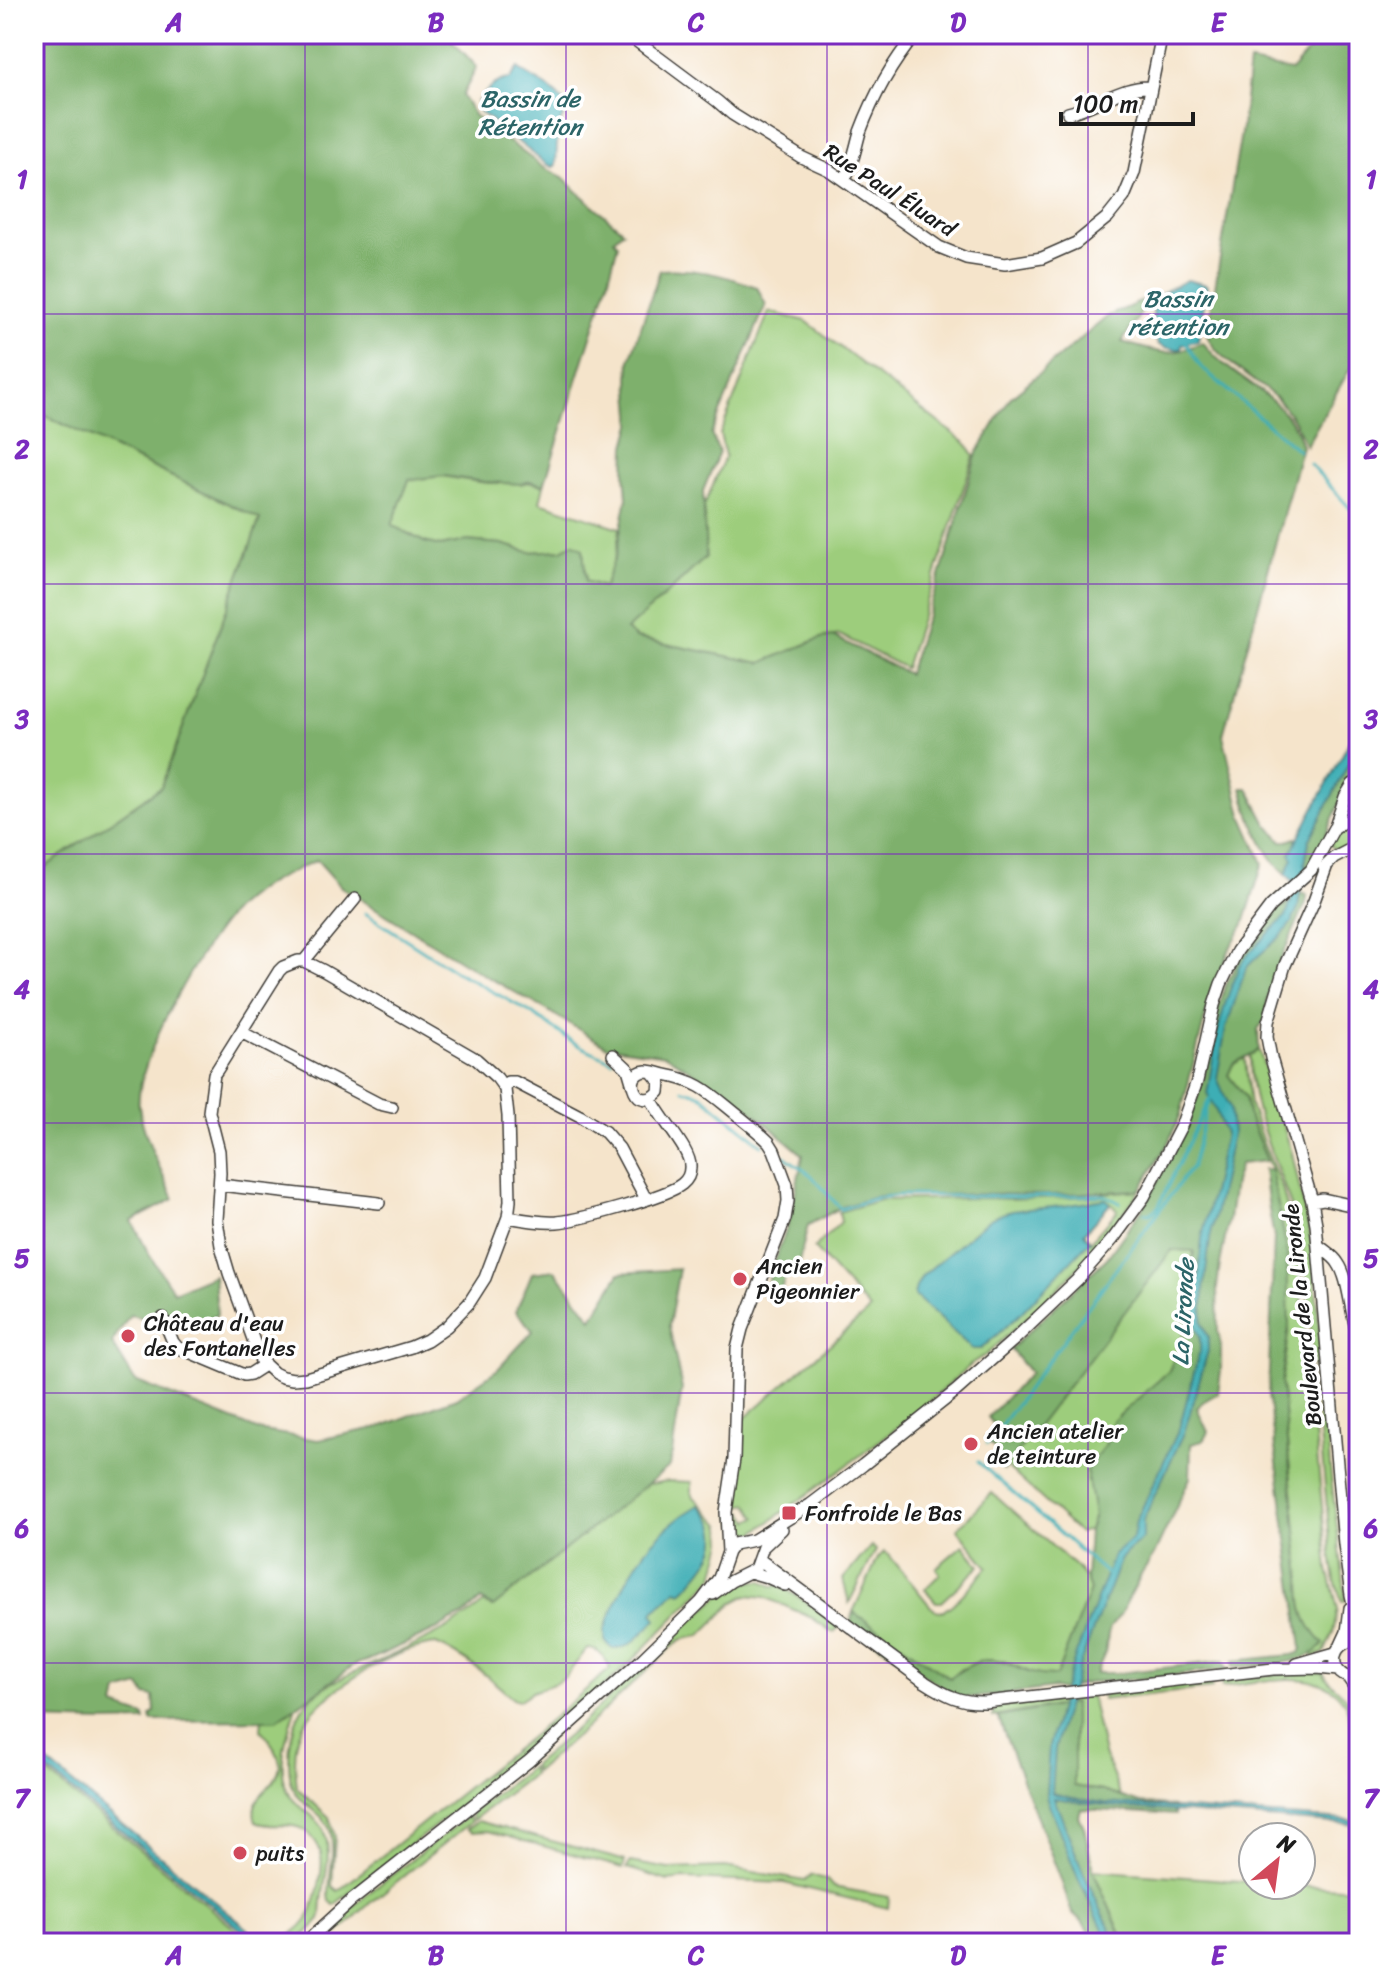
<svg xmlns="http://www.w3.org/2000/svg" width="1393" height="1977" viewBox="0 0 1393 1977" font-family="Sriracha,sans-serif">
	<rect width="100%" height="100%" fill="#fff"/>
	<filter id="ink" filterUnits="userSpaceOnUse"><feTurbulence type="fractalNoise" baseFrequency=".0125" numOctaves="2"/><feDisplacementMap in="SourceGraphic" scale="16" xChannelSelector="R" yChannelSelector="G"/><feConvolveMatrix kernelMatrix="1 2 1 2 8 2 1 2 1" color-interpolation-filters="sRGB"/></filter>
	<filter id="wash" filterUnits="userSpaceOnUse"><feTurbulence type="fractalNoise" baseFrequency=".006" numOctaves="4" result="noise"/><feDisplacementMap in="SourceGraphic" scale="32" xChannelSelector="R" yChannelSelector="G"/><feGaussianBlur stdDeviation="1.8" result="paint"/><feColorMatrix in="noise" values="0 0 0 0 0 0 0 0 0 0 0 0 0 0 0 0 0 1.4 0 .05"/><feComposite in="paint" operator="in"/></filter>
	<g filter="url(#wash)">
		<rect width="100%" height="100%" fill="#f5e4cb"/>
		<path fill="#9dcd7c" stroke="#5c744c" stroke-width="2" fill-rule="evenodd" d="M769,312L806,321L968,445L974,456L905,668L840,635L821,638L761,663L636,638L625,630L670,591L705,557L704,506L725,456L720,434Z
			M34,410L260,519L161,787L34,875Z
			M443,476C459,479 475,482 490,483C508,483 527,480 544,485L540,502L620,528L616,554L604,587L586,582L583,549L529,552L502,544L466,541L440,546L424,542L392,525L409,480Z
			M1351,826L1359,829V839C1351,847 1338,855 1330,845C1335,834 1339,829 1351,826Z
			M1259,1050L1292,1153L1313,1249L1330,1468L1346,1601L1342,1602L1335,1581L1331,1555C1326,1494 1320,1433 1314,1372C1310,1327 1309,1281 1300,1238C1286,1175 1249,1120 1250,1055Z
			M1245,1058L1250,1105L1263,1142L1282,1188L1293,1229L1298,1255L1328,1569L1338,1609L1333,1633L1324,1653L1313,1657L1312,1631L1306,1620L1301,1600V1578L1281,1383L1289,1327L1271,1169L1248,1114L1245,1097L1228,1075L1233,1064Z
			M1140,1190C1123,1214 1106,1238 1086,1259C1055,1293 1021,1323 987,1354L974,1362L916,1413L837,1473L754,1533L746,1534L738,1529L731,1515L743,1511L750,1521L757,1517L748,1504L731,1508L739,1464V1423L870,1310L814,1248L841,1222L839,1212L880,1200L982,1198L1010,1199L1104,1196L1102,1193ZM1110,1204L1118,1210L1091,1241L1084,1233Z
			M1169,1243L1194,1251L1183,1337L1169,1371L1122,1435L1089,1530L1079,1533L997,1458Z
			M668,1481L692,1482V1493L694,1497L720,1523L722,1527L723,1541L714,1577L631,1662L530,1752L334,1905L330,1901L329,1895C329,1875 336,1846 329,1828C319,1806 293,1805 290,1776C287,1751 291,1720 308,1701C323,1685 346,1676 366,1667C406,1648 450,1632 484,1603L491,1607L642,1485ZM436,1644C466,1657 489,1677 513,1699L518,1701L532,1692L556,1683L566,1676L587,1649C600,1649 606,1658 610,1669L534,1734L338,1891L332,1886L335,1836L329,1817L297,1788C295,1770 293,1750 300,1732C314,1694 397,1647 436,1644Z
			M992,1493L1076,1567L1086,1579L1090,1590L1056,1677H1041L1004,1661L961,1669L950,1678L853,1612L878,1558L884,1552L889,1555L931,1607C936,1610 938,1612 944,1610C956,1605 978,1577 988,1567L957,1529Z
			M963,1545L980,1566L941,1602H936L925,1589L940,1574L936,1568Z
			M871,1546L876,1550L849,1603L843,1579Z
			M755,1581H762L775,1587L777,1584L803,1600L837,1623L838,1628L834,1632L831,1631L812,1618L765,1597L747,1595L734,1602L701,1635L681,1640L675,1644L579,1734L535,1772L533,1765L570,1734L712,1602L733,1585Z
			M1301,1672L1323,1673C1329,1685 1343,1690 1348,1702C1361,1728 1359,1768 1359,1797C1356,1772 1356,1725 1345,1704C1325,1665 1256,1682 1222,1687L1221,1680Z
			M1211,1682L1212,1688L1102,1700V1694Z
			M1091,1696L1104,1754L1121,1796L1074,1786L1073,1703L993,1717L995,1706H1016Z
			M296,1706C287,1733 274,1771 291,1797C300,1809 315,1815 322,1827C334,1848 324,1879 322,1902C321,1908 322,1913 320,1920L297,1943H282V1939C291,1935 300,1929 306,1921C315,1907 324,1872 321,1855C320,1846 312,1835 304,1830C289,1821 271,1829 256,1822C243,1783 311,1786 261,1730L262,1718Z
			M34,1762L252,1943H34Z
			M531,1767L533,1774L473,1820L471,1815L475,1810Z
			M468,1816L471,1822L370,1903L327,1943H313L366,1895Z
			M1359,1819V1943H1125L1093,1870L1253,1882V1885H1296L1354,1889L1356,1897V1829Z
			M478,1821L622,1860L625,1861L623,1868L488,1831L472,1832L467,1829Z
			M630,1862L669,1869L725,1867L805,1881L812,1875L827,1880L833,1887L889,1897L888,1908L784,1883L683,1879L668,1881L627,1868Z"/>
		<path fill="#7eb06c" stroke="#4d6644" stroke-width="2" d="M34,34H446L477,67L462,96L475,116L544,168L563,177L580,194L623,231L614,239L618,244L606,289L544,485L530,481L521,484L485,482L443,476L409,480L392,525L424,542L440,546L466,541L502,544L529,552L562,550L573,543L583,549L586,581L604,587L616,554L627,498L625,474L626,446L632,424V414L629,379L630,360L660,270C695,267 724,275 757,287L766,305L711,434L719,452L703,491L706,557L670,591L626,630L636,638L761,663L821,638L833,636L908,674L944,563L977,453L1010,398L1108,316L1142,301L1145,307L1122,342C1159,352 1166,359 1203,342C1231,382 1288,393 1302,446L1223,735L1242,815L1263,863L1244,924L1231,946L1211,994L1180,1116L1168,1143L1140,1190L1049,1195L984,1194L878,1196L842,1207L808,1225L798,1267L787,1269L779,1297L763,1296L790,1218L803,1155L736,1098L665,1055L606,1046L545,1009L477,971L341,887L317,860C289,873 260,885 238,906C205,937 133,1063 139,1107C144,1139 161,1169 174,1199L132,1221L150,1256L174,1292L214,1275L217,1315L190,1327L130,1315L112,1343L135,1381L257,1430L318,1440L380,1427L456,1398L498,1369L533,1331L516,1311L532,1273L555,1270L592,1319L620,1273L679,1269L669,1326L682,1389L670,1466L493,1607L481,1600L464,1615L449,1622L438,1629L367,1661L356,1664L277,1720L152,1721L151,1716L155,1712L154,1697L146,1695L140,1686L118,1692L115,1706L144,1716L145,1721L104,1722L34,1720V875L161,787L260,519L34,410Z
			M1323,34H1359V353L1306,446C1299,428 1289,411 1276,398C1257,380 1215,359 1207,335L1242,127L1249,63L1291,71Z
			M1359,743V769L1341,800L1309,872L1305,863L1309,841Z
			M1242,788H1248L1267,824L1282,841H1288L1296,838L1301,875L1293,880C1287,874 1279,868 1274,861C1259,841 1248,811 1242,788Z
			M1303,893L1307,895L1306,903L1281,959L1268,997L1265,1020L1258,1029L1259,1050L1233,1064L1228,1075L1245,1097L1248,1114L1267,1161L1240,1164L1234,1183L1229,1219L1220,1264L1217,1288L1218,1331L1221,1346V1371L1218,1393L1203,1402L1197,1408L1208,1432L1203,1441L1191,1444L1190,1478L1154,1555L1142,1573L1120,1615L1109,1629L1105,1653L1096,1673H1119L1223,1661L1227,1669L1151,1678L1092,1682L1061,1690L1054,1688L990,1696L958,1698L850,1625L853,1612L950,1678C1002,1638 1006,1677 1056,1676L1090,1590L1086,1579L1089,1530L1094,1515L1086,1469L1105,1445L1113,1421L1169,1371L1183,1337L1194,1251L1172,1250L1004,1470L991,1459L998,1451L985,1439L996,1428L988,1417L1030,1373L1010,1349L1107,1258L1145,1205L1186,1128L1204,1078L1216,1016L1225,987L1243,950L1272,911L1282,907Z
			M1264,1169H1271L1287,1250L1289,1327L1281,1383L1301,1578C1301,1607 1303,1623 1324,1644C1309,1666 1259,1664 1233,1667V1661L1292,1655L1300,1653L1302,1648L1268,1396L1274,1238L1269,1210Z
			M1074,1703V1786L1104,1791L1140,1803L1173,1807L1175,1815L1081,1809L1079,1816L1084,1827L1093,1870L1125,1943H1096L1082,1921L1072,1913L1061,1880L998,1717Z"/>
		<path fill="#3caeb5" stroke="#2c6568" stroke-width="2" d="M518,68C534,80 559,90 567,108L558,128L556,165L553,167L546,164L479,111L477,102C486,91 496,80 510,79Z
			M1187,280L1207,285L1198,341L1182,344L1181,349C1175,349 1166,349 1161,346C1150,339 1151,305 1158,297C1165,289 1178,285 1187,280Z
			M1359,723V743L1309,841L1305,863L1306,869L1302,874L1298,909L1292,922L1282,935L1256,958L1246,968L1226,1028L1221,1055L1217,1078L1230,1108L1232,1134L1210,1239L1204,1289L1202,1323L1208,1336V1351L1184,1433L1143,1520V1538C1135,1547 1125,1551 1120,1561L1078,1669L1074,1685L1062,1719L1055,1750L1052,1793L1073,1798L1105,1803L1359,1821V1825L1117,1807L1054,1798L1084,1874L1117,1943H1110L1078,1878L1047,1799L1046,1794L1049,1746L1063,1693L1076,1654L1114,1554L1133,1538L1136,1521L1179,1429L1200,1350V1336L1196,1329L1195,1315L1202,1238L1225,1134L1214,1106L1207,1094L1218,1030L1226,1001L1239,966L1251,951L1286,916L1291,902L1293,881L1286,874L1293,858L1290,854Z
			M1106,1199L1110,1204L1084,1233L1090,1241L1018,1316L981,1349H972L914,1295L916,1287L922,1276L987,1221C1010,1206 1036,1210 1062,1206C1077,1204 1092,1201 1106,1199Z
			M699,1505C735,1535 708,1567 682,1592L677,1590L655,1610L653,1613L657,1619C644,1631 631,1650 613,1649L605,1641V1629C626,1575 647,1535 699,1505Z
			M34,1751L265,1943H257L34,1759Z"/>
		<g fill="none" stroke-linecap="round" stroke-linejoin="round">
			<path stroke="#3caeb5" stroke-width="3" d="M1185,341L1200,366L1299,451
				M1310,464L1359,518
				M365,913L455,971L530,1012L576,1044L612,1061
				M683,1090L692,1091L701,1095L762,1145
				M784,1156L811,1175L841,1209L876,1198L901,1195L1027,1197L1099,1195L1107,1196L1120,1203
				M1144,1213L1150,1214L1158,1207L1209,1100
				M987,1444L1192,1166L1206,1111L1211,1098
				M978,1462L1108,1575"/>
		</g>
	</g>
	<g filter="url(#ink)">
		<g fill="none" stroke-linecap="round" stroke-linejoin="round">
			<defs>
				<path id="minor" d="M627,34L717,101L732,114L801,157L829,170L939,247L966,258L1005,264L1042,258L1076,243L1108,217L1124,197L1134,173L1162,34
					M1068,113C1096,107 1123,85 1151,87
					M844,180C853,165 855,149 860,132C873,97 892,63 916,34
					M1335,827L1345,797L1353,784
					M1327,865L1314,901L1285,965L1268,1022L1267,1037L1271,1058L1312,1201L1316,1224L1344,1544L1351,1595L1359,1628
					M1324,868L1334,858L1359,845
					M298,961H304L324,971L476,1059L497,1078L505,1089L508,1116L510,1201L508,1217L485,1278L469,1303L447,1326L427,1340L411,1347L306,1378L293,1379L282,1377L274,1373L261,1361L229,1273L221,1246L217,1220L220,1173L219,1151L209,1112L214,1074L217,1070L279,971L283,967Z
					M304,961L355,899
					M241,1032L379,1104L392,1107
					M613,1055L628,1069L633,1086
					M652,1072L660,1082L659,1092C637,1115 621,1073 646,1071C652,1071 659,1073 665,1075C699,1081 709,1092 735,1113C747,1123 758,1131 769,1142L774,1150L787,1185L788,1201L785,1219L742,1329L737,1349L734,1459L726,1512L728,1552
					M505,1089L508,1082H515L580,1116L605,1132L619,1148L646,1199
					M220,1185L379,1203
					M1312,1201L1323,1199L1359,1207
					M508,1217C524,1220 541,1223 557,1222C579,1220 666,1197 682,1184C687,1180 690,1174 690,1168C692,1150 659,1118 651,1098
					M1319,1246C1325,1251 1334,1256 1338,1263C1350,1280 1350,1315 1359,1337
					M163,1318L173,1342L177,1347L244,1375L250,1374L264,1365
					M760,1560L925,1682C945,1695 961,1703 985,1702L1273,1669L1317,1668L1338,1670
					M750,1572L767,1577L785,1585
					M713,1594L731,1581L755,1569L763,1547L782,1529
					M1359,1641C1327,1638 1326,1681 1359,1678
					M1341,1645L1347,1632L1350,1608
					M1297,1664L1335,1653
					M1349,1679L1359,1693
					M305,1943L351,1901L529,1761L635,1666L701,1602L719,1578L728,1552L734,1544L754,1540L810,1505L863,1465L956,1391L1016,1338L1077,1280L1113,1239L1144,1197L1182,1124L1197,1081L1214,1005L1221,984L1237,951L1271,906L1311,870L1334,828L1343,822L1359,820"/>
			</defs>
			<use href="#minor" stroke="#3d3a36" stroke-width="14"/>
			<use href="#minor" stroke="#fff" stroke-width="11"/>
		</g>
	</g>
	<path fill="none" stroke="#7b2cbf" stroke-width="2" stroke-opacity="0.55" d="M305,34V1943M566,34V1943M827,34V1943M1088,34V1943M34,314H1359M34,584H1359M34,854H1359M34,1123H1359M34,1393H1359M34,1663H1359"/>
	<g fill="#d1495b" stroke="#fff" stroke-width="3">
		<circle cx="740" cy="1279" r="8"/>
		<circle cx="128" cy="1336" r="8"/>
		<circle cx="971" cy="1444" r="8"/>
		<rect x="781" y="1505" width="16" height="16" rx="4"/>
		<circle cx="240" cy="1853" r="8"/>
	</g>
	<g text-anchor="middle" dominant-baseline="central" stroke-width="7" stroke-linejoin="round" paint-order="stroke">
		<g font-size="22" fill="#1c1c1c" stroke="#fff">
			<text transform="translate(890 190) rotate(33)">Rue Paul Éluard</text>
			<text transform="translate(1302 1315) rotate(-96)">Boulevard de la Lironde</text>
		</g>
		<g font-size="22" fill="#1c1c1c" stroke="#fff" text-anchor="start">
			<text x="756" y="1266">Ancien<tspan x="756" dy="25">Pigeonnier</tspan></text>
			<text x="144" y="1323">Château d'eau<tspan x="144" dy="25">des Fontanelles</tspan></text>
			<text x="987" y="1431">Ancien atelier<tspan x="987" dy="25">de teinture</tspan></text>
			<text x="805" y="1513">Fonfroide le Bas</text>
			<text x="256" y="1853">puits</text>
		</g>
		<g font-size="24" font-style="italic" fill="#2c6568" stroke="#fff">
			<text x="530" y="99">Bassin de<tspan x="530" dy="28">Rétention</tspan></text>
			<text x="1178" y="299">Bassin<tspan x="1178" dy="28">rétention</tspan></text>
			<text transform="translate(1183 1312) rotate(-87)">La Lironde</text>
		</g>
	</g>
	<rect width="1393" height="1977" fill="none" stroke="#fff" stroke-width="88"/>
	<g transform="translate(1277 1861) rotate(29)"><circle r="38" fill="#ffffff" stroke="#a4a4a4" stroke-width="2"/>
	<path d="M0-6L14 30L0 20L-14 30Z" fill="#d1495b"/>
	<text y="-12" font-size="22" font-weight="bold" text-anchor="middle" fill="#1c1c1c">N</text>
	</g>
	<path d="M1061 112v12h132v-12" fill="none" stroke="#1c1c1c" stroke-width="4"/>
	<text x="1073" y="112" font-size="24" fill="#1c1c1c" stroke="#ffffff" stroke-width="6" paint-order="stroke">100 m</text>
	<rect x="44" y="44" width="1305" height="1889" fill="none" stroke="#7b2cbf" stroke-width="3"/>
	<g font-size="26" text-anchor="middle" font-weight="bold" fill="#7b2cbf">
		<text x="174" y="31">A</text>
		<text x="436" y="31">B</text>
		<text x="696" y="31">C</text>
		<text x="958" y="31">D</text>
		<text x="1218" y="31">E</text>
		<text x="22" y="188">1</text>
		<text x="1371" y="188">1</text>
		<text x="22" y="458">2</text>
		<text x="1371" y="458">2</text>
		<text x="22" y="728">3</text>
		<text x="1371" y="728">3</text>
		<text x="22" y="998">4</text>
		<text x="1371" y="998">4</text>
		<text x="22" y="1267">5</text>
		<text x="1371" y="1267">5</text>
		<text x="22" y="1537">6</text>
		<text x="1371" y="1537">6</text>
		<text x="22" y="1807">7</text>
		<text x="1371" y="1807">7</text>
		<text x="174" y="1964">A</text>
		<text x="436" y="1964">B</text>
		<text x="696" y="1964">C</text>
		<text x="958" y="1964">D</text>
		<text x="1218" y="1964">E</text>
	</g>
</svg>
